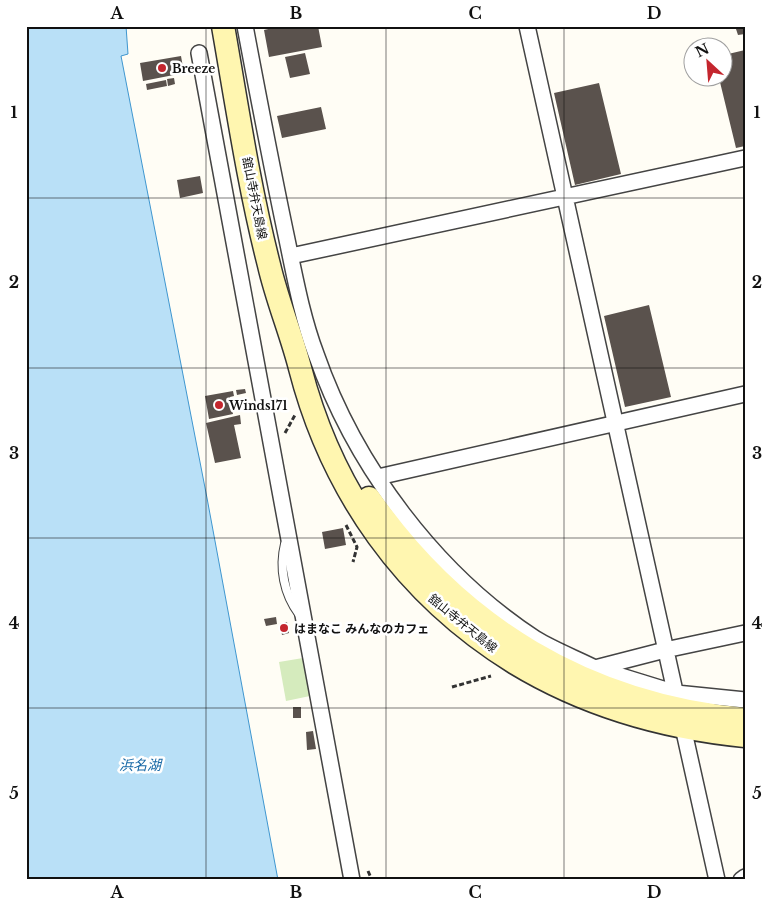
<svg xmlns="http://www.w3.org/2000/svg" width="771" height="906" viewBox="0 0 771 906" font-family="'Libre Baskerville','Noto Sans JP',serif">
	<rect width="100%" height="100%" fill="#fffdf5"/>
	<path fill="#d5ebbd" d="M303,658L310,696L286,701L279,662Z"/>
	<path fill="#b9e0f7" stroke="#3f96cf" d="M26,26H126L128,54L121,56L207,498L278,880H26Z"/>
	<path fill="#5a524d" d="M281,26H318L322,47L269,57L264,30Z
		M735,26H745V34L738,35Z
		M745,50V146L736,148L719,78H724V55Z
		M305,53L310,74L290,78L285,57Z
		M181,56L184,73L143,81L140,63Z
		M174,78L175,84L168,86L167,79Z
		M166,80L167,86L147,90L146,84Z
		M599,83L621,174L575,185L554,93Z
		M321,107L326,129L282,138L277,116Z
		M200,176L203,193L180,198L177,180Z
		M649,305L671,397L625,407L604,316Z
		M245,389L246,393L237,395L236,390Z
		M233,391L234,396L230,397L233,414L209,419L205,396Z
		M240,415L241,424L234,425L241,458L215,463L206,423Z
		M343,528L346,545L325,549L322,532Z
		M276,617L277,624L266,626L264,619Z
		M287,622L289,633L282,635L280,624Z
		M293,707H301V718H293Z
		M313,731L316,749L307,750L306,732Z"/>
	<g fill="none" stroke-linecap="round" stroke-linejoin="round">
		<defs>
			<path id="lane" d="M285,544C279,568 284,594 299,614"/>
			<path id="street" d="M245,26C258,95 271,163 285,230C294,272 301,314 316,354C355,466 436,574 536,639C554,650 575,658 595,668L665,650L745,633
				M527,26L717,880
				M199,53L352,880
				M291,256L745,158
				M378,477L745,394
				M595,668L676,693L745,700
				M741,880L745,877"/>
			<path id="secondary" d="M223,26C237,106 249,187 269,265C277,300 291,333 300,368C332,492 405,595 515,663C586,706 663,728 745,736
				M369,498C460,628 587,704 745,719"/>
		</defs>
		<use href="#lane" stroke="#444" stroke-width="10"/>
		<use href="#street" stroke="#444" stroke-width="18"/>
		<use href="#secondary" stroke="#333" stroke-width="25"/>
		<path stroke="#333" stroke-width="3" stroke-dasharray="5 2.5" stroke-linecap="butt" d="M285,433L295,415
			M346,525L357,547L353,562
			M452,687L491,676
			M368,871L372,880"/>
		<use href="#lane" stroke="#fff" stroke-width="8"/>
		<use href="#street" stroke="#fff" stroke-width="15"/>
		<use href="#secondary" stroke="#fff6b0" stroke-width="22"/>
	</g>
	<path fill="none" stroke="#111" stroke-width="1" stroke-opacity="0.55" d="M206,26V880M386,26V880M564,26V880M26,198H745M26,368H745M26,538H745M26,708H745"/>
	<g fill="#c4262e" stroke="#fff" stroke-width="2">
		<circle cx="162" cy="68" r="5"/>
		<circle cx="219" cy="405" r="5"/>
		<circle cx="284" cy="628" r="5"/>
	</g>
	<g text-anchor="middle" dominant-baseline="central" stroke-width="5" stroke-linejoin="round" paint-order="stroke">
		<g font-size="12" font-weight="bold" fill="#111" stroke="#fff" text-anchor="start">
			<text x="172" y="68">Breeze</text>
			<text x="229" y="405">Winds171</text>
			<text x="294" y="628">はまなこ みんなのカフェ</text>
		</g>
		<g font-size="12" fill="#111" stroke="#fff">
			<text transform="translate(255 198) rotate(79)">舘山寺弁天島線</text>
			<text transform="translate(463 623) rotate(39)">舘山寺弁天島線</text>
		</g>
		<g font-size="14" font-style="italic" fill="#1768a6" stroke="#fff">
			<text x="140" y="765">浜名湖</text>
		</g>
	</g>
	<rect width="771" height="906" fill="none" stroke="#ffffff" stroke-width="55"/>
	<g transform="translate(708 62) rotate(334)"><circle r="24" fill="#ffffff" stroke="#a0a0a0"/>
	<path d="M0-4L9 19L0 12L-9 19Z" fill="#c4262e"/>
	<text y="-8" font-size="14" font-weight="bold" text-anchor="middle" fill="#111111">N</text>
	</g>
	<rect x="28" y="28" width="716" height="850" fill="none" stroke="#111" stroke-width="2"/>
	<g font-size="16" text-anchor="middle" font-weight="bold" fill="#111">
		<text x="117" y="19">A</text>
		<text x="296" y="19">B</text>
		<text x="475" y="19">C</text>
		<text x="654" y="19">D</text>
		<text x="14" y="118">1</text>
		<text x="757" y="118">1</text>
		<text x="14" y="288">2</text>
		<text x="757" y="288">2</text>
		<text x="14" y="459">3</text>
		<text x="757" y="459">3</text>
		<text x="14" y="629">4</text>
		<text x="757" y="629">4</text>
		<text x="14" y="799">5</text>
		<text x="757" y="799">5</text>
		<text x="117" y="898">A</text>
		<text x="296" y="898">B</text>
		<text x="475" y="898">C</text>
		<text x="654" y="898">D</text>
	</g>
</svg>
